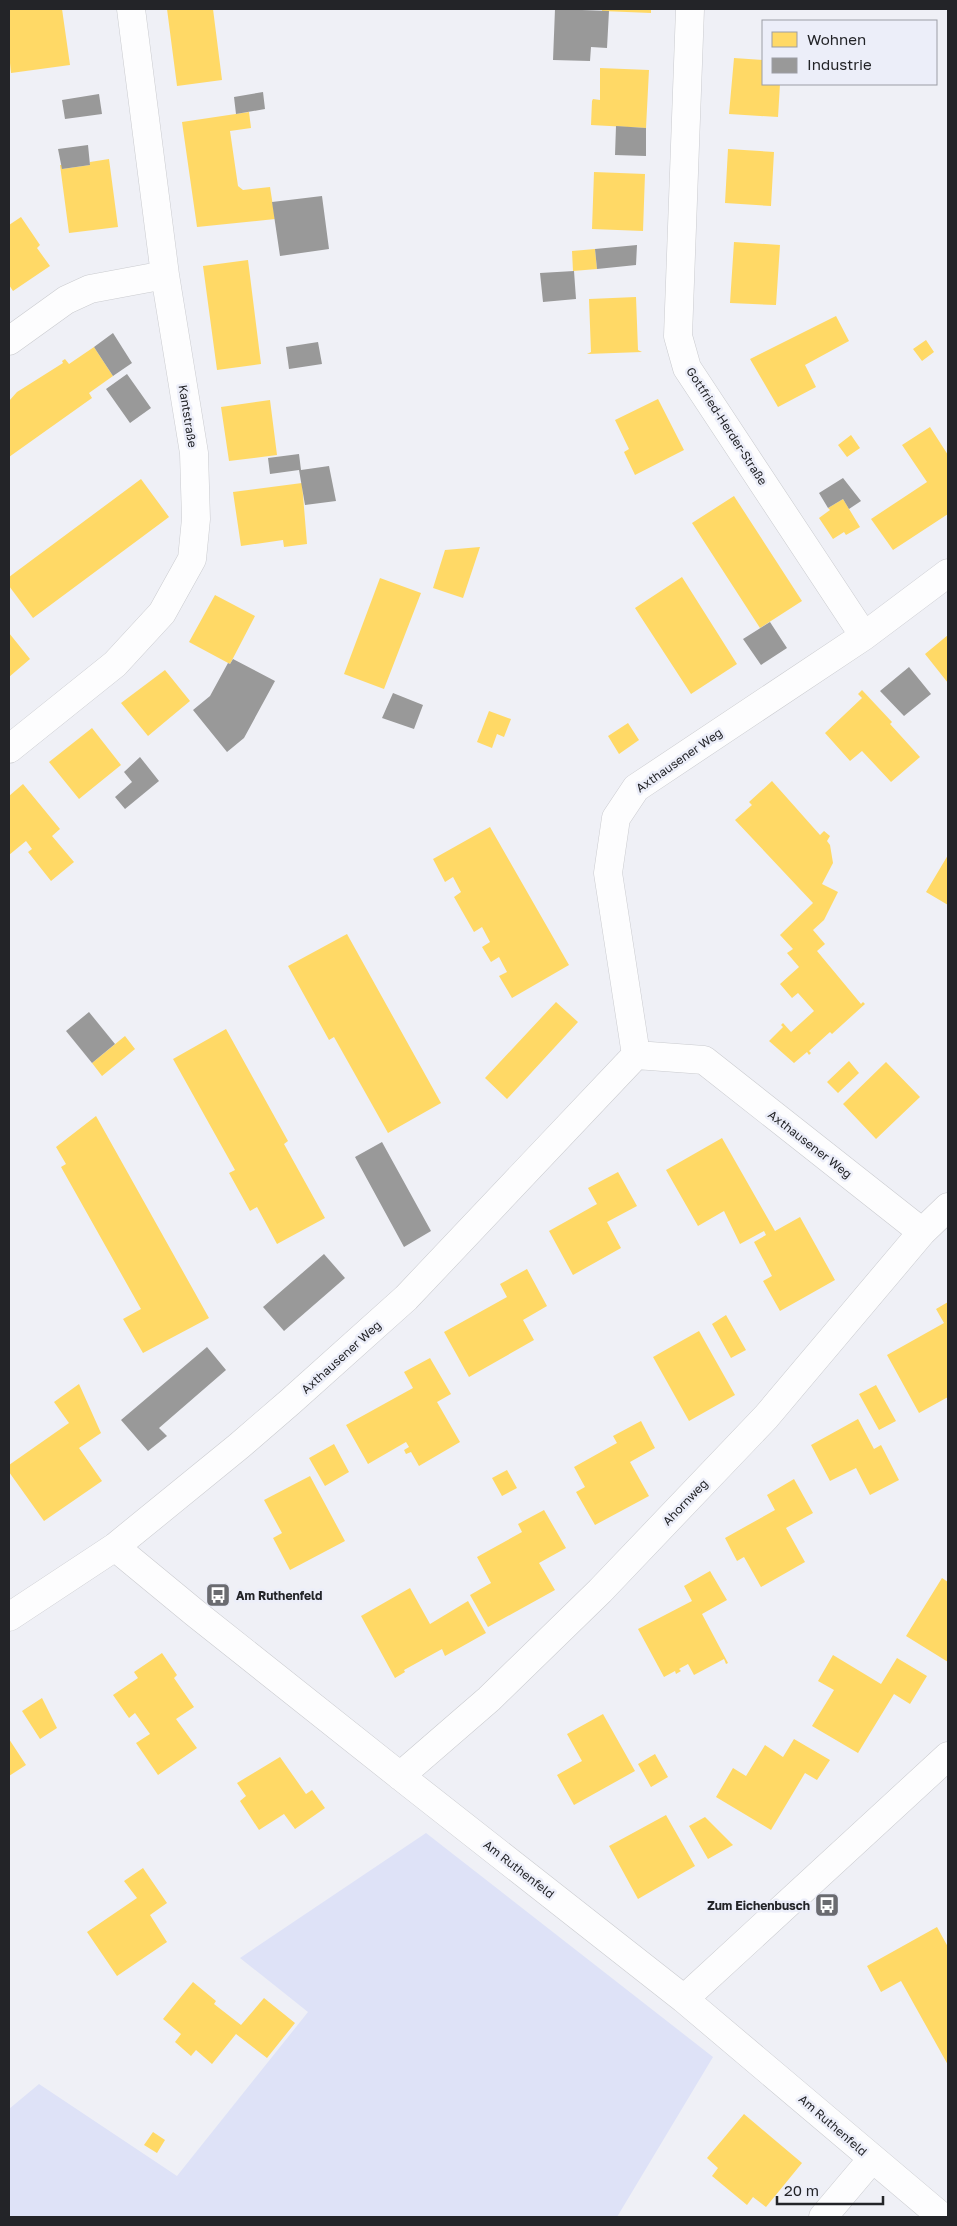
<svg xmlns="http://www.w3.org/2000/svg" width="957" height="2226" viewBox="0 0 957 2226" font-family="'Golos Text',sans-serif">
	<rect width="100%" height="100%" fill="#eff0f6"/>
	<path fill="#dee2f7" d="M426,1833L713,2057L617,2217H9V2109L39,2084L177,2176L308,2012L240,1958Z"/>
	<path fill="#ffd966" d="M9,9H62L70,65L11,73L9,53Z
		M167,9H213L222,80L177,86Z
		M602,9H651V13L602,11Z
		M734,58L763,60V84H780L778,117L729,114Z
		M600,68L649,70L646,128L591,125L592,101L593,99L600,100Z
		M249,112L251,128L230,131L238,186L243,190L270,187L275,219L197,227L182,122Z
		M728,149L774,152L771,206L725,203Z
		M109,159L118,227L69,233L60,165H62V169L90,165V162Z
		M594,172L645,174L643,231L592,229Z
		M21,217L40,245L37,248L50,266L13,291L9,285V225Z
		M734,242L780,245L776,305L730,303Z
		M595,249L597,269L573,271L572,251Z
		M248,260L261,364L217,370L203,266Z
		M636,297L638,350L642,352L587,354L591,352L589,299Z
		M836,316L849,341L805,365L816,387L778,407L750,359Z
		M926,340L934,352L922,361L913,349Z
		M94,347L113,376L89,393L92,398L9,457V401L17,392L63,363L62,361L65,359L69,364Z
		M658,399L684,450L635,475L624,452L629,449L615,420Z
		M270,400L277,455L229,461L221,407Z
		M930,427L948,455V514L893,550L871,519L927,482L902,445Z
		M851,435L860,448L847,457L838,445Z
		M141,479L169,517L33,618L9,586V577Z
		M302,483L307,544L284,547L283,540L241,546L233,492Z
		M734,496L802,601L760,628L692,523Z
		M843,499L860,527L846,535L844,532L833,539L819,518L830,510L828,508Z
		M480,547L463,598L433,588L445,550Z
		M682,577L737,664L691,694L635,608Z
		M380,578L421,593L384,689L344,674Z
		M215,595L255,616L230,664L189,642Z
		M9,633L30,659L9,677Z
		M948,635V683L925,654Z
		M165,670L190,701L148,736L121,703Z
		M862,690L892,722L890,724L920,757L891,782L862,751L850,761L825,733L862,698L858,694Z
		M489,711L511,719L504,737L497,734L492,748L477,742Z
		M628,723L639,740L619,754L608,736Z
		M92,728L121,765L79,799L49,762Z
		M772,781L820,835L824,831L830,836L827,841L830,845L833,863L822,884L838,892L824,920L813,930L825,944L817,951L861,1004L863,1002L865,1004L832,1034L830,1032L809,1051L811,1053L809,1055L807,1052L794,1063L769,1041L783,1027L781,1025L783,1023L791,1032L814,1011L798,993L792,998L780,984L799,967L787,953L793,949L780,935L813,903L735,820L752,805L749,802Z
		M23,784L60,829L52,836L74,862L51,881L28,852L32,849L26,841L9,855V796Z
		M490,827L569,965L512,998L499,976L507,972L499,957L491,962L482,947L490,942L482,927L474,932L454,897L461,892L453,877L445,882L433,859Z
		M948,855V905L926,892Z
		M347,934L441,1103L388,1133L334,1037L329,1040L288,966Z
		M556,1002L578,1022L507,1099L485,1078Z
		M226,1029L288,1141L284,1144L325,1218L277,1244L257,1207L250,1211L229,1173L235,1170L173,1059Z
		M125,1036L135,1049L102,1076L92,1063Z
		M849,1061L859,1073L838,1093L827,1082Z
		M886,1062L920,1097L876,1139L843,1104Z
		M96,1116L209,1318L143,1353L123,1319L141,1309L61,1167L66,1164L56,1147Z
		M722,1138L775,1231L800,1217L835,1280L780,1311L763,1281L772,1276L754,1242L766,1235L764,1231L740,1244L724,1211L698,1226L666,1170Z
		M618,1172L637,1206L607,1222L621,1248L573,1275L549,1231L597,1204L588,1188Z
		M527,1269L547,1306L523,1320L534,1340L469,1377L444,1332L507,1297L500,1284Z
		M948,1302V1397L919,1413L887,1355L944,1323L936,1309Z
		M726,1315L746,1350L731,1358L712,1324Z
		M699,1331L735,1395L689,1421L653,1357Z
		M430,1358L451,1394L437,1402L460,1442L419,1466L411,1452L406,1454L404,1450L409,1447L406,1442L368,1464L346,1425L413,1388L404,1372Z
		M79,1384L101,1433L79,1448L102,1481L44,1521L9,1472V1465L69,1423L54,1402Z
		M876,1385L896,1421L879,1430L859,1394Z
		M858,1419L874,1449L881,1445L899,1480L870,1495L856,1468L830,1481L811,1445Z
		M641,1421L655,1448L630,1462L649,1496L595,1525L576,1492L585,1487L574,1467L617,1443L613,1436Z
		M334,1444L349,1472L325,1486L309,1458Z
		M507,1470L517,1488L502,1496L492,1478Z
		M310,1476L345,1541L290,1570L273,1538L282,1533L264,1500Z
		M794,1479L813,1513L786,1528L805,1562L761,1587L744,1557L737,1561L725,1538L775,1510L767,1495Z
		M544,1510L566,1548L539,1563L555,1590L488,1627L470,1595L491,1583L477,1557L522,1532L518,1524Z
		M710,1571L727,1600L702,1614L728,1663L726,1664L724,1659L694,1675L688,1664L679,1669L681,1671L676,1674L675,1671L664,1677L638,1629L692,1601L684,1586Z
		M942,1578L948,1582V1662L906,1636Z
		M410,1588L430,1624L468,1601L486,1633L445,1656L442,1649L404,1670L405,1672L395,1678L361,1616Z
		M162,1653L177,1675L174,1678L194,1707L176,1719L197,1748L158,1775L136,1743L150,1734L135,1713L129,1718L113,1695L138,1678L134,1672Z
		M833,1655L881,1684L897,1658L927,1676L910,1704L894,1694L858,1753L812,1726L834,1690L818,1681Z
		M42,1698L57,1728L40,1739L22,1711Z
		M603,1714L635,1771L574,1805L557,1775L582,1761L567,1734Z
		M9,1739L26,1765L9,1776Z
		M794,1739L830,1760L817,1780L805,1773L771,1830L716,1797L733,1768L746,1776L765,1745L783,1757Z
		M655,1754L668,1777L651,1787L638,1764Z
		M280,1757L306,1794L312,1790L325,1808L295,1829L284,1814L259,1830L240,1801L246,1796L237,1783Z
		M666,1815L695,1866L638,1899L609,1846Z
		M705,1817L733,1845L708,1859L689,1826Z
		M143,1868L167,1903L150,1915L167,1942L117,1976L87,1932L137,1898L124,1881Z
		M937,1927L948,1947V2065L901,1981L881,1992L867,1966Z
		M193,1982L216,2001L214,2004L241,2025L264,1998L295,2023L267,2058L236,2034L212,2064L196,2050L191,2056L175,2042L181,2034L163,2019Z
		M744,2114L802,2163L766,2207L753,2197L747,2205L712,2176L718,2168L707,2158Z
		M153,2132L165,2140L157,2153L144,2145Z"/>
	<path fill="#999" d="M555,9L609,11L607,48L591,47L590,61L553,60Z
		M263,92L265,109L236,114L234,97Z
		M99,94L102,114L65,119L62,100Z
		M616,126L646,128V156L615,155Z
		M88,145L90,165L62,169L58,149Z
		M322,196L329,249L280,256L272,202Z
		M637,245L636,265L597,269L595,249Z
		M574,271L576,299L543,302L540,273Z
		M113,333L132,363L113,376L94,347Z
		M318,342L322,364L289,369L286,347Z
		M127,374L151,408L130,423L106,389Z
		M299,454L301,470L329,466L336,501L305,505L299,470L270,474L268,458Z
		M843,478L861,501L849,509L843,499L828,508L819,493Z
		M770,622L787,648L761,665L743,639Z
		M233,659L275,681L244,738L227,752L193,710L210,696L228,663L230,664Z
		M909,667L931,694L904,716L880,691Z
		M393,693L423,705L414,729L382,718Z
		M140,757L159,781L125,809L115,797L132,782L124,772Z
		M89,1012L115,1044L92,1063L66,1031Z
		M382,1142L431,1231L404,1247L355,1157Z
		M324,1254L345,1278L284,1331L263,1307Z
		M207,1347L226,1370L159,1428L167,1436L148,1451L121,1420Z"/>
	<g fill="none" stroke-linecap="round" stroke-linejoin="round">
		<defs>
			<path id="street" d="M690,9L678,336L687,368L864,636
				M9,341L66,300L90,289L165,275
				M9,749L115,664L162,613L192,559L196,519L194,453L165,275L131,9
				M922,1232L704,1060L636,1055L608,873L616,818L636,788L864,636L948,573
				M115,1547L195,1613L409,1783L684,1999L942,2217
				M9,1617L115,1547L239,1446L290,1402L406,1298L636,1055
				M400,1776L489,1699L600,1591L766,1417L922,1232L948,1207
				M684,1999L948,1756
				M823,2217L872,2159"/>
		</defs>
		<use href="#street" stroke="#cacbcf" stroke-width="29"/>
		<use href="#street" stroke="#fdfdfe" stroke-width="28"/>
	</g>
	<defs>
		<symbol id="bus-square" viewBox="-11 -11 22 22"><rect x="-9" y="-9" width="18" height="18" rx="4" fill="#6a6b70" stroke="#eceef9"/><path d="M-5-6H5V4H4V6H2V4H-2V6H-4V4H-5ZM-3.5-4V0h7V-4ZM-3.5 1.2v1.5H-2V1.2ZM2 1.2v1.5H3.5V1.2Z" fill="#fff"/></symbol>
	</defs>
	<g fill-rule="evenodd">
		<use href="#bus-square" x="204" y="1581" width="28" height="28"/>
		<use href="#bus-square" x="813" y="1891" width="28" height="28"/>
	</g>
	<g text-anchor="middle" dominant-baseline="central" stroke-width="5" stroke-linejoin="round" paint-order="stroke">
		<g font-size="12" fill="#232428" stroke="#eceef9">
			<text transform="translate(188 416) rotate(81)">Kantstraße</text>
			<text transform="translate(727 426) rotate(57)">Gottfried-Herder-Straße</text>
			<text transform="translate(679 760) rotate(-35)">Axthausener Weg</text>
			<text transform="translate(810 1144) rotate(38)">Axthausener Weg</text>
			<text transform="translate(341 1357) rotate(-42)">Axthausener Weg</text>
			<text transform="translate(685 1502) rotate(-46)">Ahornweg</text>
			<text transform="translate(519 1869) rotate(38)">Am Ruthenfeld</text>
			<text transform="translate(833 2125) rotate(41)">Am Ruthenfeld</text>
		</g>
		<g font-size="12" font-weight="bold" fill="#232428" stroke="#eceef9" text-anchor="start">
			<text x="236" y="1595">Am Ruthenfeld</text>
			<text x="810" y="1905" text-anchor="end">Zum Eichenbusch</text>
		</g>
	</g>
	<rect width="957" height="2226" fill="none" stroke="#232428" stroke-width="20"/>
	<rect x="762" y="20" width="175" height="65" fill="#eceef9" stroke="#9c9da5"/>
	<rect x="772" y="32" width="25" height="15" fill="#ffd966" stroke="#9c9da5"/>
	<text x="807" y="45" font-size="15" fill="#232428">Wohnen</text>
	<rect x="772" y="58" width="25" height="15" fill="#999999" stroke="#9c9da5"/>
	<text x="807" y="70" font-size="15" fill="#232428">Industrie</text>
	<path d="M777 2196v8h106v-8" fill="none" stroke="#232428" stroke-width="2.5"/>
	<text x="784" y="2196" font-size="15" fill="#232428" stroke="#eceef9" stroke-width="4" paint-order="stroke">20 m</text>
</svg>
